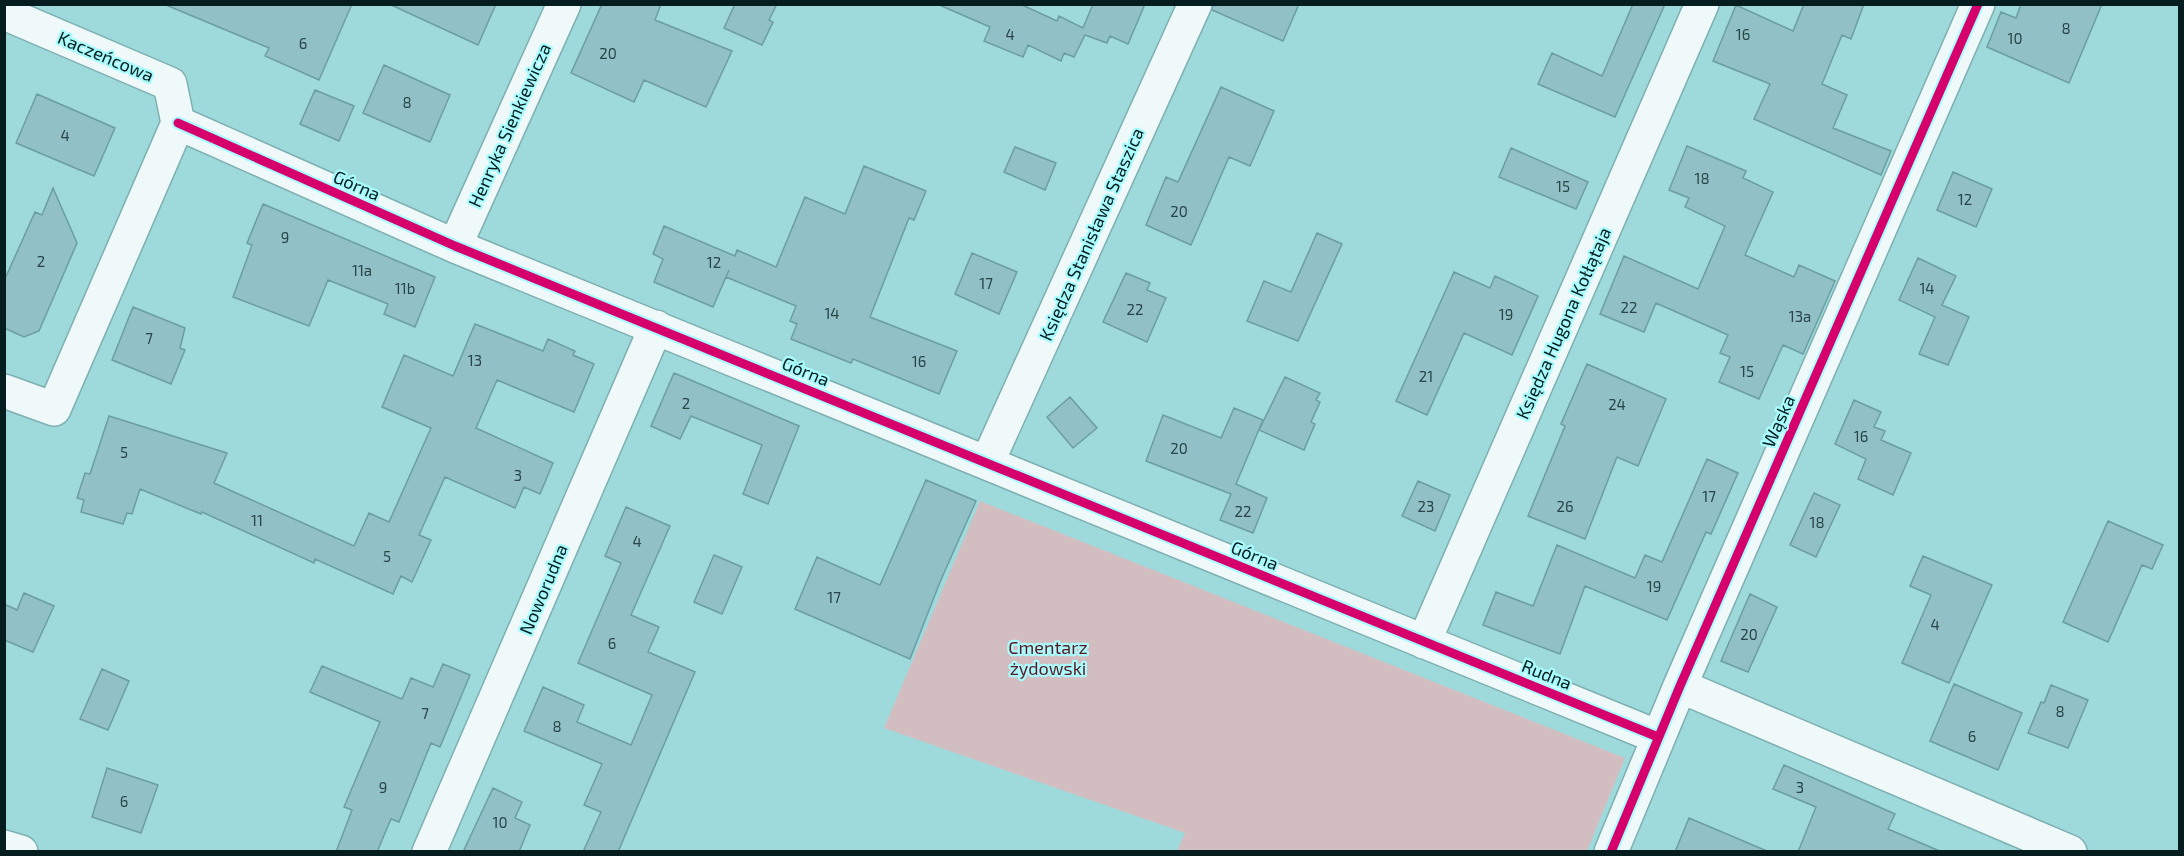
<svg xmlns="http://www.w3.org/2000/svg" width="2184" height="856" viewBox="0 0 2184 856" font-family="'Exo 2',sans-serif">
	<rect width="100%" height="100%" fill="#9edadc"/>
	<path fill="#d2bec1" d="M980,501L1625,758L1587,851H1177L1185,833L884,728Z"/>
	<path fill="#91c0c6" stroke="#6b9ea3" stroke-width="1.5" d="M352,4L319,80L265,56L269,48L166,5Z
		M389,4H496L478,45Z
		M602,4H661L655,20L732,51L706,107L644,80L634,102L571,73Z
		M735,4H777L769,20L773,22L762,45L724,28Z
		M937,4H1020L1057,21L1059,16L1083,28L1093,4H1145L1128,44L1110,36L1107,43L1085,35L1074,57L1064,53L1061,61L1028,45L1023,57L984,41L990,27Z
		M1213,4H1299L1283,41L1212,10Z
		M1633,4H1665L1615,117L1538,84L1552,53L1602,76Z
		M1804,4H1864L1851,39L1842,35L1822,84L1847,95L1833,128L1891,151L1881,175L1754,119L1770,84L1713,61L1736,5L1793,31Z
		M2021,4H2102L2069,83L1987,47L2001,12L2016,18Z
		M384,65L450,95L430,142L363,113Z
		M1221,87L1274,111L1250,166L1229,157L1191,245L1146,225L1166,177L1178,182Z
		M315,90L354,106L339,141L300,124Z
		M37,94L115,128L94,176L16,143Z
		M1687,146L1746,171L1743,178L1773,192L1745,255L1794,277L1799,265L1835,281L1803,354L1783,345L1759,399L1719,382L1730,357L1720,353L1728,335L1656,303L1644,332L1600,314L1624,256L1698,289L1725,226L1685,207L1689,198L1669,190Z
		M1015,147L1056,163L1045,190L1004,172Z
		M1511,148L1588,182L1576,209L1499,177Z
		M864,166L926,191L914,220L909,218L870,317L957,351L939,394L853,359L851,363L791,339L797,324L790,321L796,306L726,277L729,270L713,307L654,282L663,259L653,254L664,226L735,256L737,250L776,267L805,197L845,214Z
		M1953,172L1992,189L1976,227L1937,210Z
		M53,188L77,243L39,331L24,337L4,328V281L35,212L42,215Z
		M263,204L435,277L415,327L384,314L388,304L328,280L309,326L233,297L252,245L247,243Z
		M1317,233L1342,244L1298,341L1247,321L1264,281L1291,292Z
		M972,253L1017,272L999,314L955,294Z
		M1918,258L1956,276L1942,305L1969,317L1948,365L1919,354L1935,317L1899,300Z
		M1454,272L1490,288L1495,276L1538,296L1512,355L1464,333L1427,415L1396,401Z
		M1126,273L1150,283L1147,290L1166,298L1147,342L1103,322Z
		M133,307L185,328L180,348L185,350L171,384L112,360Z
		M475,324L543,351L548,339L575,351L573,355L594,364L574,412L497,380L476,428L553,463L540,494L524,487L515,508L445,477L419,535L431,540L412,582L401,576L393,594L315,559L314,563L202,512L201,514L140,489L132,514L127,513L123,524L81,512L84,500L77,498L85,473L90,474L109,416L227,453L214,483L354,546L369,513L389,522L431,428L382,407L404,355L453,376Z
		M1587,364L1666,399L1638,466L1617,457L1585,539L1528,516L1565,426L1561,424Z
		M674,373L799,426L768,504L743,494L762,445L691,416L680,439L651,426Z
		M1285,377L1320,393L1316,400L1320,402L1311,422L1315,424L1304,450L1259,430Z
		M1070,397L1097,428L1073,448L1047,417Z
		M1854,400L1881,412L1874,427L1885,431L1881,440L1911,453L1893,495L1858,479L1866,459L1835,444Z
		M1234,408L1263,420L1236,484L1267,498L1253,533L1220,520L1231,494L1146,461L1163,415L1221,438Z
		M1707,459L1738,473L1711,534L1706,532L1667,620L1585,586L1560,654L1483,625L1496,592L1533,606L1557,545L1635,578L1645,555L1662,562Z
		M926,480L976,501L940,582L910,659L795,609L817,557L880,585Z
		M1418,481L1450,495L1435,531L1402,516Z
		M1814,493L1840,505L1816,557L1790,545Z
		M626,507L670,526L631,615L659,627L648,652L695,672L618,852H583L601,812L584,805L602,764L524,731L543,687L584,705L577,722L631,745L652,695L578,663L621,563L605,556Z
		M2108,521L2163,545L2152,569L2142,565L2108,642L2063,622Z
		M714,555L742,567L722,614L694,602Z
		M1923,556L1992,585L1949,683L1902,663L1931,595L1910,586Z
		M24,593L54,606L33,652L4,640V604L17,610Z
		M1750,594L1777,607L1748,672L1721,661Z
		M443,664L470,675L440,747L431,743L399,822L391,819L377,852H336L352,810L344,807L380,722L310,692L322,666L402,699L411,678L433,687Z
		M102,669L129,681L108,730L80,719Z
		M1954,684L2022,713L1998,770L1930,741Z
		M2051,685L2088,700L2068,748L2028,733L2041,702L2044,703Z
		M1784,765L1895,814L1888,829L1942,852H1798L1816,807L1773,789Z
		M107,768L158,785L141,833L92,817Z
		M493,788L522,802L515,818L530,825L519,852H463Z
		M1689,818L1767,851V852H1675Z"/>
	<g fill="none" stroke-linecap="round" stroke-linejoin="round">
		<defs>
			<path id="minor" d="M4,13L170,84L178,123
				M178,123L455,246L1658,737
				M455,246L564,4
				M4,391L54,409L178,123
				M987,463L1195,4
				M1424,642L1702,4
				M1680,686L2070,852
				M4,847L21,852
				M429,852L656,327
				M1611,852L1680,686L1978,4"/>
		</defs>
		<use href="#minor" stroke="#7eb0b1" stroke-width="36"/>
		<use href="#minor" stroke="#f0f9fa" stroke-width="33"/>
		<defs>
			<path id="cycleway" d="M178,123L455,246L1658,737
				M1611,852L1680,686L1978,4"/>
		</defs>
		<use href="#cycleway" stroke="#a8fcfe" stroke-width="13"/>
		<use href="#cycleway" stroke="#d6006c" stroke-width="9"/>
	</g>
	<g text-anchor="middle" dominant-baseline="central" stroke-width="4.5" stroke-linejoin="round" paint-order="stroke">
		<g font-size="15" fill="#284648">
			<text x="2066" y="28">8</text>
			<text x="1010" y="34">4</text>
			<text x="1743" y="34">16</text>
			<text x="2015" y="38">10</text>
			<text x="303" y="43">6</text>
			<text x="608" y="53">20</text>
			<text x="407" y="102">8</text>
			<text x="65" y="135">4</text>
			<text x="1702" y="178">18</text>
			<text x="1563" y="186">15</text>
			<text x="1965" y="199">12</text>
			<text x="1179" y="211">20</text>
			<text x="285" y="237">9</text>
			<text x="41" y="261">2</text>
			<text x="714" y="262">12</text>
			<text x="362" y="270">11a</text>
			<text x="986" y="283">17</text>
			<text x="405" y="288">11b</text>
			<text x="1927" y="288">14</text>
			<text x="1629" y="307">22</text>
			<text x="1135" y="309">22</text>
			<text x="832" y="313">14</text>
			<text x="1506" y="314">19</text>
			<text x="1800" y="316">13a</text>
			<text x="149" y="338">7</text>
			<text x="475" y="360">13</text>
			<text x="919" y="361">16</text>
			<text x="1747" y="371">15</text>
			<text x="1426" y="376">21</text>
			<text x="686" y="403">2</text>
			<text x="1617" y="404">24</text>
			<text x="1861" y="436">16</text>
			<text x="1179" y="448">20</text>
			<text x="124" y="452">5</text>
			<text x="518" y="475">3</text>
			<text x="1709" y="496">17</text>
			<text x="1426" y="506">23</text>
			<text x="1565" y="506">26</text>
			<text x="1243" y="511">22</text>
			<text x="257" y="520">11</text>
			<text x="1817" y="522">18</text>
			<text x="637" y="541">4</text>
			<text x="387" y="556">5</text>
			<text x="1654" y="586">19</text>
			<text x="834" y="597">17</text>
			<text x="1935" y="624">4</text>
			<text x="1749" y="634">20</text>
			<text x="612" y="643">6</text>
			<text x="2060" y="711">8</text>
			<text x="425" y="713">7</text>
			<text x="557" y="726">8</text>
			<text x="1972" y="736">6</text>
			<text x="383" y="787">9</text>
			<text x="1800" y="787">3</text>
			<text x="124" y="801">6</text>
			<text x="500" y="822">10</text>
		</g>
		<g font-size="18" fill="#051d1e" stroke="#a8fcfe">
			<text transform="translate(106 56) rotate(23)">Kaczeńcowa</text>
			<text transform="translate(509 125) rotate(-66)">Henryka Sienkiewicza</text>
			<text transform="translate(357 185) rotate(24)">Górna</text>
			<text transform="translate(1091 234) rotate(-66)">Księdza Stanisława Staszica</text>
			<text transform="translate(1563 323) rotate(-66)">Księdza Hugona Kołłątaja</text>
			<text transform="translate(806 371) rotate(22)">Górna</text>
			<text transform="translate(1778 421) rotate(-66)">Wąska</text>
			<text transform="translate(1255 555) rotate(22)">Górna</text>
			<text transform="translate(543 589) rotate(-67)">Noworudna</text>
			<text transform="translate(1547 674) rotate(22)">Rudna</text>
		</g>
		<g font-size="18" fill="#5d1721" stroke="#a8fcfe">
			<text x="1048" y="647">Cmentarz<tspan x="1048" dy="21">żydowski</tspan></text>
		</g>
	</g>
	<rect width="2184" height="856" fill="none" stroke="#051d1e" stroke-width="12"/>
</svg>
